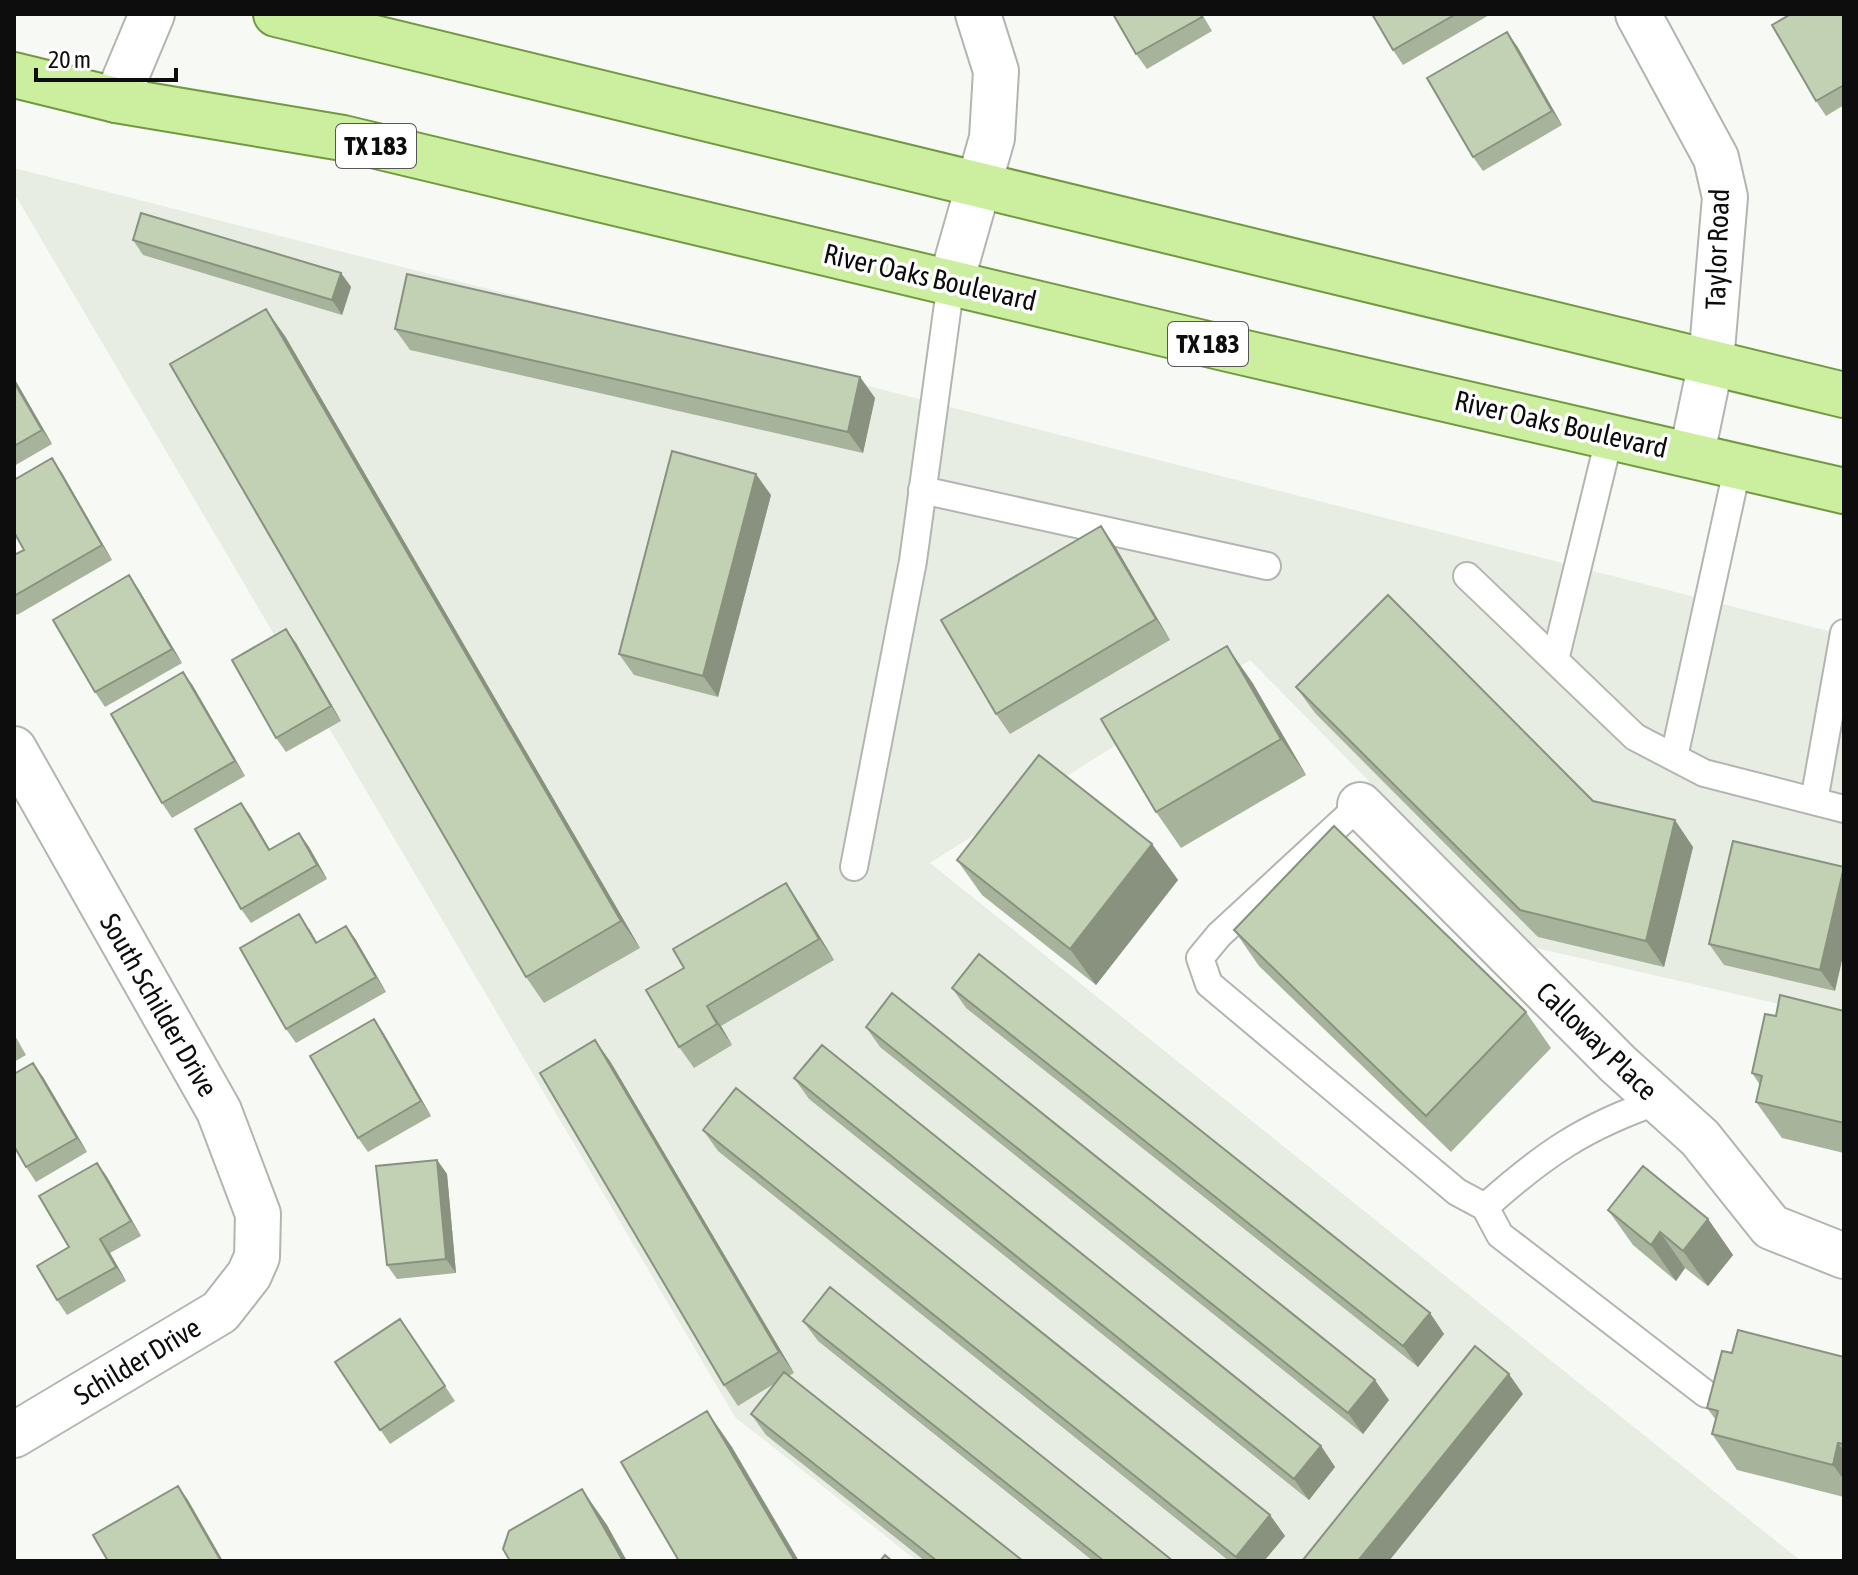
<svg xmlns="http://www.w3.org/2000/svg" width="1858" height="1575" viewBox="0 0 1858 1575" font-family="'Asap Condensed',sans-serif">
	<rect width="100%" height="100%" fill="#f7f9f5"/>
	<path fill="#e8ede3" d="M14,168L1844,635V1019L1532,947L1250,660L930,863L1801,1561H917L735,1417L14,193Z"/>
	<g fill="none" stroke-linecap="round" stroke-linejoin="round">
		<defs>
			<path id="lane" d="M922,490L1267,566
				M1467,576L1635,737L1704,773L1844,809
				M1555,660L1610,435
				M1674,757L1738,465
				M1814,801L1844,633
				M1360,805L1219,935L1200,958L1209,984L1457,1192L1485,1207
				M854,867L913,561L951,282
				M1659,1101C1585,1126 1543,1155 1485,1207L1500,1235L1706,1394"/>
			<path id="street" d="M1638,14L1716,158L1725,197L1711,362L1692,453
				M116,100L152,14
				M951,282L992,138L996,71L978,14
				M14,749L219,1111L258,1214L257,1257L249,1275L220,1312L14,1435
				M1360,805L1618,1064L1700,1138L1771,1227L1844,1256"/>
			<path id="primary" d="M276,14L1844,395
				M14,75L116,100L343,138L1224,348L1844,491"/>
		</defs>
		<use href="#lane" stroke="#b3b5b1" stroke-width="30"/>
		<use href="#street" stroke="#b3b5b1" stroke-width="48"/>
		<use href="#primary" stroke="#729941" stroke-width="48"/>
		<use href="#lane" stroke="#fff" stroke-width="26"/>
		<use href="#street" stroke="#fff" stroke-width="44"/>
		<use href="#primary" stroke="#cbef9e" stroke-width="44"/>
	</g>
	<path fill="#a7b39b" d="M1113,14H1202L1212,31L1147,69L1136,54Z
		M1372,14H1491L1403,65L1393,50Z
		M1844,14V105L1826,116L1816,101Z
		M1517,46L1562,125L1483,171L1473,157Z
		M133,240L341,273L351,287L342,315L143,255Z
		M395,329L860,377L875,398L863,453L410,350Z
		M285,336L640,948L544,1003L526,977Z
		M14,378L52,444L14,466Z
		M62,473L112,560L17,615L14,611V555L24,550Z
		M771,495L718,697L634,675L619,654Z
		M1115,546L1170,640L1010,734L996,714Z
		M139,590L182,663L105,707L95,692Z
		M296,643L341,721L286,752L276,738Z
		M183,672L193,686L245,776L172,818L162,803Z
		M1252,682L1306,775L1181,848L1156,812Z
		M1296,687L1593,801L1693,847L1664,967L1538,937L1315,713Z
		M241,803L251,817L270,850L299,833L309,847L327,879L251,923L241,909Z
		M1733,841L1835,991L1724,965L1709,944Z
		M1152,844L1178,880L1096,985L982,895L957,860Z
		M800,904L834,960L721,1026L732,1045L694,1068L679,1047L646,990Z
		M346,926L356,940L386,992L296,1043L286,1029L309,928L317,942Z
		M1234,930L1526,1012L1551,1048L1451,1152L1259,966Z
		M952,988L1430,1313L1444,1334L1418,1367L966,1008Z
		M1844,1011V1153L1782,1138L1756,1102L1760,1085L1752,1073L1776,1016Z
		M374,1019L384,1034L431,1116L368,1152L358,1138Z
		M866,1027L1389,1400L1363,1434L880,1047Z
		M14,1034L26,1055L14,1062Z
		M610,1061L794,1373L789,1376L1023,1561H925L766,1435L751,1414L774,1384L738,1406L724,1385Z
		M43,1077L87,1152L36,1182L26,1167Z
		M794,1078L1321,1446L1335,1467L1309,1500L809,1099Z
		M703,1130L1270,1515L1285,1536L1264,1561H1229L718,1151Z
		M437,1160L447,1174L456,1273L397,1279L387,1265Z
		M97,1163L107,1177L141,1236L110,1253L126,1281L67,1315L57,1300L69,1247Z
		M1608,1210L1708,1219L1733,1255L1708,1286L1685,1268L1676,1281L1633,1245Z
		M400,1319L455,1401L390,1444L335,1362Z
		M803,1321L1173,1561H1093L818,1341Z
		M1732,1353L1844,1357V1497L1737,1470L1712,1434L1716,1420L1707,1408Z"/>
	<path fill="#88927e" d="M1507,32L1517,46L1562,125L1552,111Z
		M341,273L351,287L342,315L332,300Z
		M266,309L285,336L640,948L621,921Z
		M860,377L875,398L863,453L848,432Z
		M14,378L52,444L42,430L14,382Z
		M52,458L62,473L112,560L102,545Z
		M756,474L771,495L718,697L703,676Z
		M1101,526L1115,546L1170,640L1156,619Z
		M129,575L139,590L182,663L172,649Z
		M286,629L296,643L341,721L331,706Z
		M1227,646L1252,682L1306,775L1281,739Z
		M183,672L193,686L245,776L235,761Z
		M241,803L251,817L279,865L269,850Z
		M1675,820L1693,847L1664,967L1646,941Z
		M299,833L309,847L327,879L317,865Z
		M1152,844L1178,880L1096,985L1070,949Z
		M1844,870V952L1835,991L1820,970Z
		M786,883L800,904L834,960L819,939Z
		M346,926L356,940L386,992L376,977Z
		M707,1006L721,1026L732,1045L717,1024Z
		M374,1019L384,1034L431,1116L421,1101Z
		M595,1040L610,1061L794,1373L779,1352Z
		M33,1063L43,1077L87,1152L77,1138Z
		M437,1160L447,1174L456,1273L446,1259Z
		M97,1163L107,1177L141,1236L131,1221Z
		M1708,1219L1733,1255L1708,1286L1683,1251Z
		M1660,1232L1685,1268L1676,1281L1651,1245Z
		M100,1239L110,1253L126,1281L116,1267Z
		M1430,1313L1444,1334L1418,1367L1403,1346Z
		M1509,1374L1523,1394L1389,1561H1358Z
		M1375,1380L1389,1400L1363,1434L1348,1413Z
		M707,1411L732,1447L799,1561H795Z
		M1838,1443L1844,1451V1480L1833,1465Z
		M1321,1446L1335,1467L1309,1500L1294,1479Z
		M178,1486L188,1500L223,1561H221Z
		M582,1489L607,1525L627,1561H623Z
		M1270,1515L1285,1536L1264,1561H1239L1236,1557Z"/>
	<path fill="#c2d0b4" stroke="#88927e" stroke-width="2" d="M1113,14H1200L1202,17L1136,54Z
		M1372,14H1456L1393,50Z
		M1791,14H1844V85L1816,101L1772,25Z
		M1507,32L1552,111L1473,157L1427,78Z
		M141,213L341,273L332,300L133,240Z
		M407,274L860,377L848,432L395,329Z
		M266,309L621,921L526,977L170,364Z
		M14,382L42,430L14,446Z
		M672,451L756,474L703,676L619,654Z
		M52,458L102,545L14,596V555L24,550L14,532V480Z
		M1101,526L1156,619L996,714L941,620Z
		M129,575L172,649L95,692L53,620Z
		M1388,595L1593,801L1675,820L1646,941L1520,910L1296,687Z
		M286,629L331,706L276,738L232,660Z
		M1227,646L1281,739L1156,812L1101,719Z
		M183,672L235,761L162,803L111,714Z
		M1039,755L1152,844L1070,949L957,860Z
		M241,803L269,850L299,833L317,865L241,909L195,829Z
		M1334,826L1526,1012L1426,1116L1234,930Z
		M1733,841L1844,867L1820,970L1709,944Z
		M786,883L819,939L707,1006L717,1024L679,1047L646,990L684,968L673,949Z
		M299,914L316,943L346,926L376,977L286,1029L240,948Z
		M979,954L1430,1313L1403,1346L952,988Z
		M892,993L1375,1380L1348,1413L866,1027Z
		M1780,995L1844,1011V1123L1756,1102L1762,1076L1752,1073L1765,1014L1776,1016Z
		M374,1019L421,1101L358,1138L310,1056Z
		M595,1040L779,1352L724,1385L540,1073Z
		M822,1045L1321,1446L1294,1479L794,1078Z
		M33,1063L77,1138L26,1167L14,1146V1074Z
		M736,1088L1270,1515L1236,1557L703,1130Z
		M437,1160L446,1259L387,1265L376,1166Z
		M97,1163L131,1221L100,1239L116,1267L57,1300L37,1266L69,1247L39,1196Z
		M1643,1166L1708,1219L1683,1251L1660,1232L1651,1245L1608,1210Z
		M830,1287L1173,1561H1104L803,1321Z
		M400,1319L445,1386L380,1430L335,1362Z
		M1738,1330L1844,1357V1444L1838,1443L1833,1465L1712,1434L1718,1411L1707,1408L1722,1351L1732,1353Z
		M1475,1346L1509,1374L1358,1561H1302Z
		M784,1372L1023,1561H937L751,1414Z
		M707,1411L795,1561H679L621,1462Z
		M178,1486L221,1561H108L93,1535Z
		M582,1489L623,1561H510L503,1549L509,1531Z
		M885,1555L892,1561H880Z"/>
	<g text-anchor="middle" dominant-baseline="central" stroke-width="7" stroke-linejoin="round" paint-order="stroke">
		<g fill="#fff" stroke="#555655" stroke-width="2">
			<rect x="336" y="124" width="80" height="44" rx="6"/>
			<rect x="1168" y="322" width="80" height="44" rx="6"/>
		</g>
		<g font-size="26" font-weight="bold" fill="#0c0d0c">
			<text x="376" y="146">TX 183</text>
			<text x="1208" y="344">TX 183</text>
		</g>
		<g font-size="28" fill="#0c0d0c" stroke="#fff">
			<text transform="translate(1717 249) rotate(-88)">Taylor Road</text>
			<text transform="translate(930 277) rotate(13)">River Oaks Boulevard</text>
			<text transform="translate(1561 424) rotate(13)">River Oaks Boulevard</text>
			<text transform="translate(159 1005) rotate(60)">South Schilder Drive</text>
			<text transform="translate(1597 1041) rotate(44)">Calloway Place</text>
			<text transform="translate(137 1361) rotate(-31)">Schilder Drive</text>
		</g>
	</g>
	<rect width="1858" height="1575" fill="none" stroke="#0c0d0c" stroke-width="32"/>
	<path d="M36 68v12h140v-12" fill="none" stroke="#0c0d0c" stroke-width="4"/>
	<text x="48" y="68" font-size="24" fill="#0c0d0c" stroke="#ffffff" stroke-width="6" paint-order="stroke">20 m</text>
</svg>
